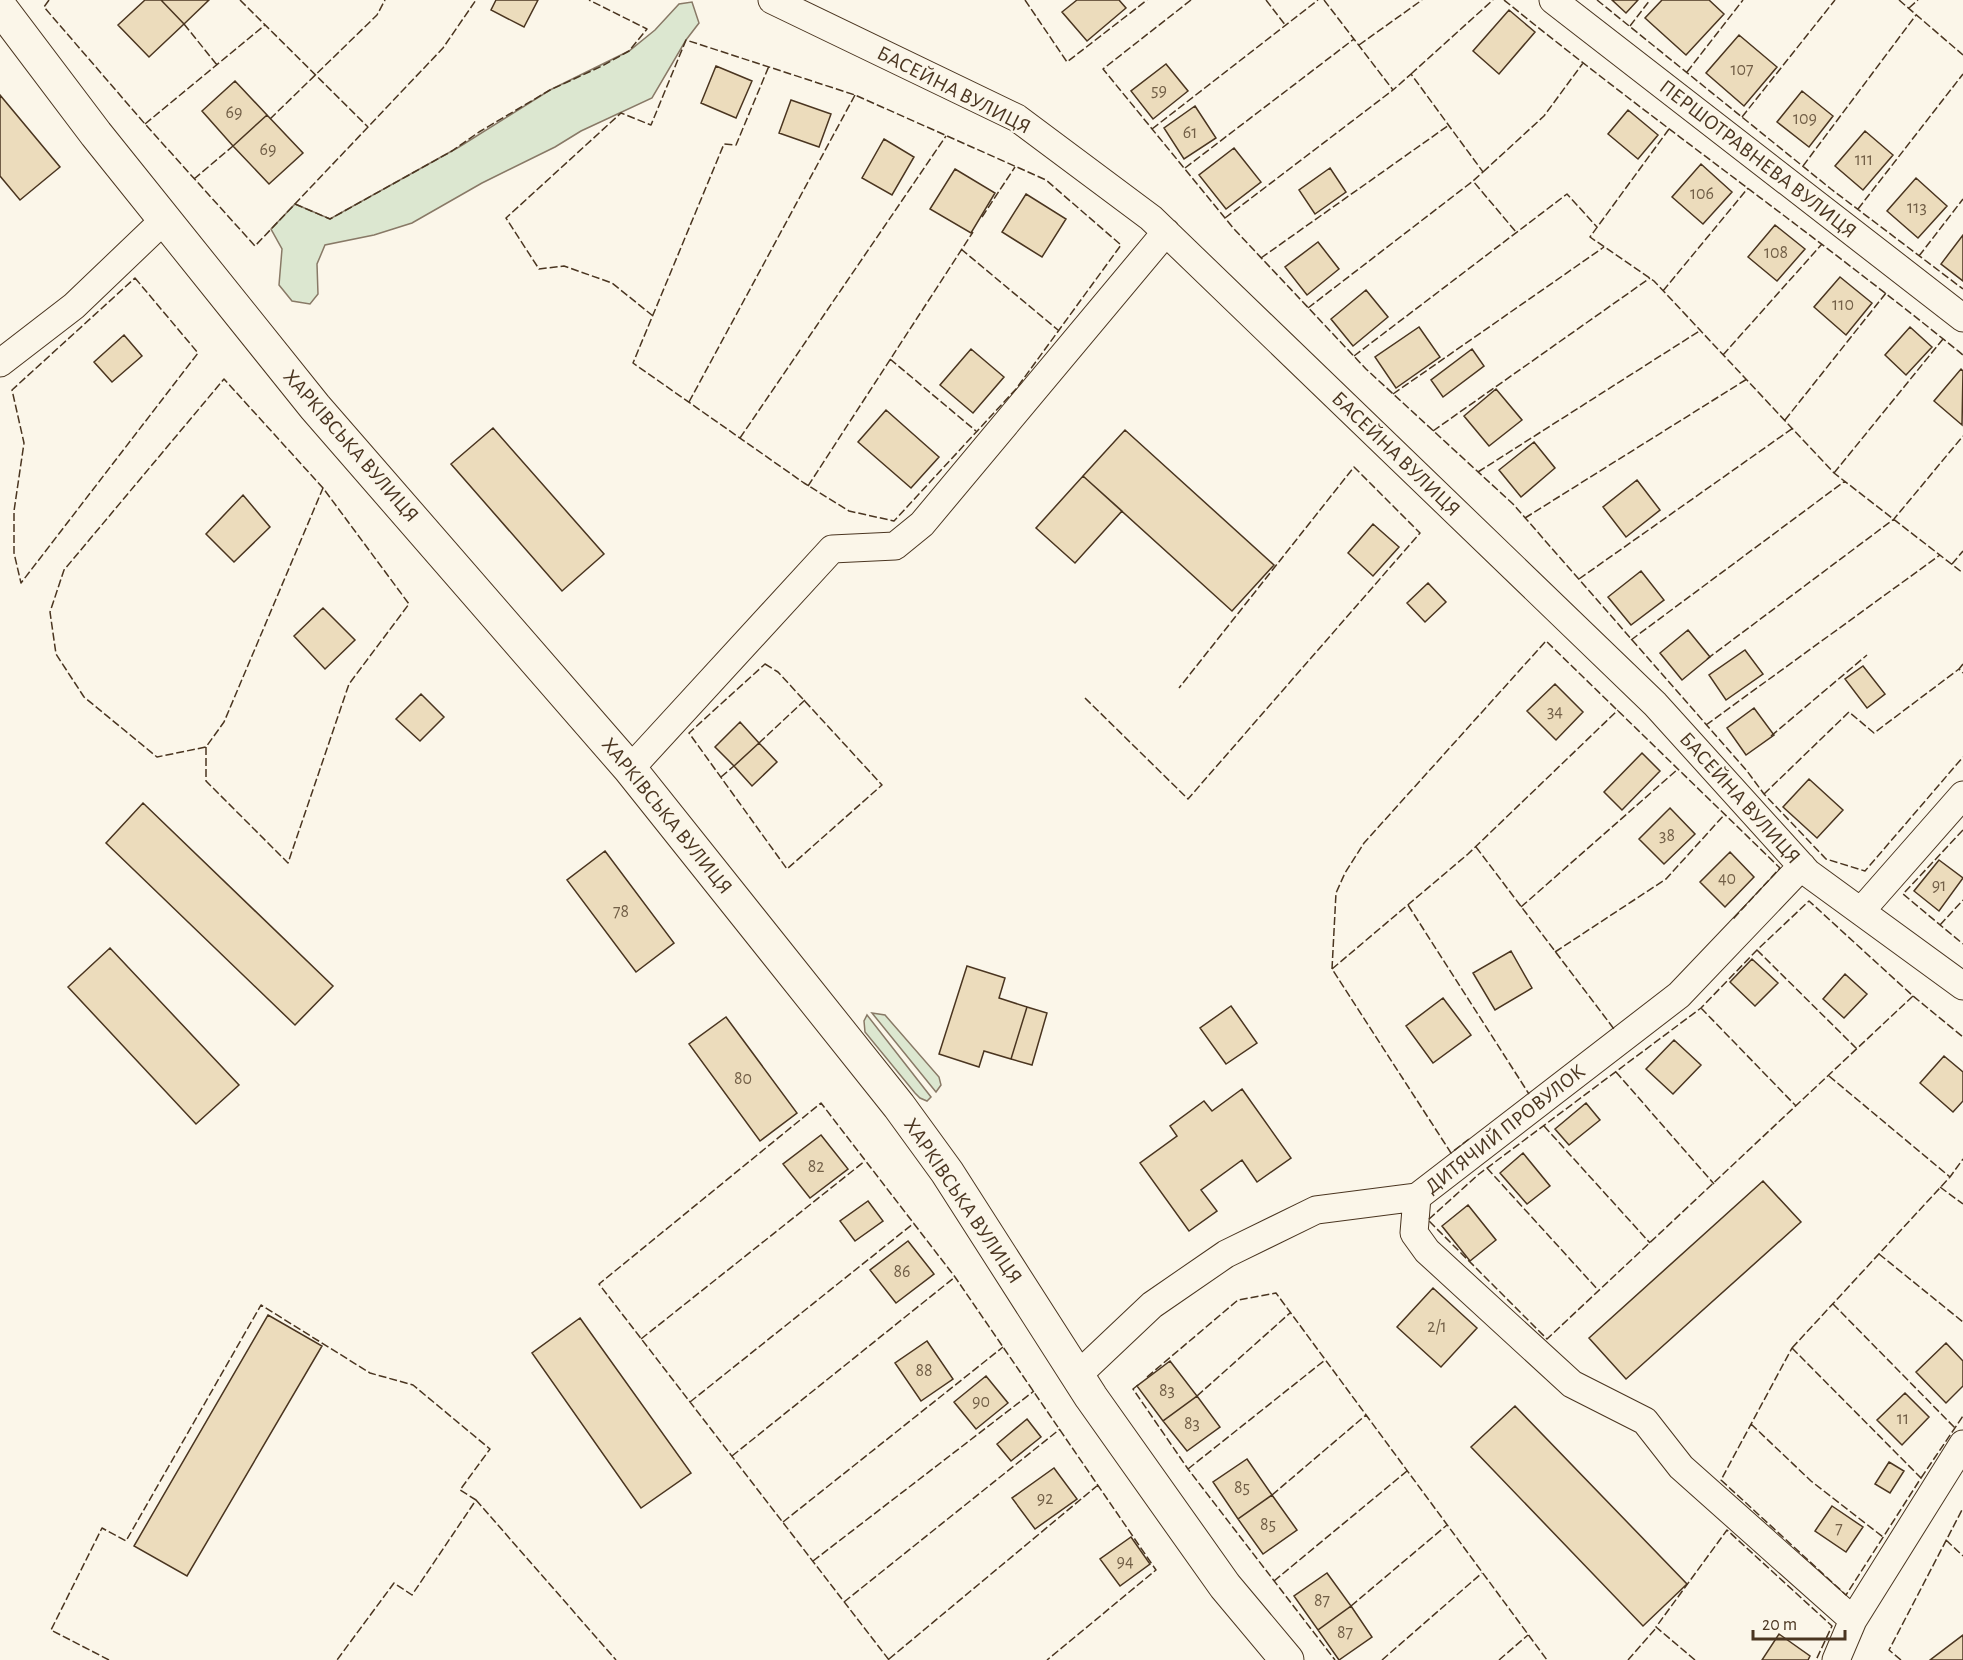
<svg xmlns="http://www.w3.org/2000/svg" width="1963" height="1660" viewBox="0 0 1963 1660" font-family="'Alegreya Sans',sans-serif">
	<rect width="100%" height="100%" fill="#fbf6e9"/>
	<path fill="#dce7d0" stroke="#887966" stroke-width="1.5" d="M692,2L699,23L686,40L652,98L581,131L555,147L482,183L412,223L374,235L325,245L317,264L318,294L310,304L292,301L279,285L282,249L271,229L295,204L330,219L459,147L550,90L629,51L655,30L679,4Z
		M872,1013L885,1015L939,1077L941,1085L936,1092Z
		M867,1015L931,1097L927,1101L920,1098L915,1093L865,1032L864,1021Z"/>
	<path fill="#ecdcbc" stroke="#4a3520" stroke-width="1.5" d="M145,0H161L184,24L149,57L118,25Z
		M161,0H209L184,24Z
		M496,0H538L524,27L491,10Z
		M1077,0H1119L1126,8L1087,41L1062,12Z
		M1612,0H1638L1626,13Z
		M1662,0H1709L1724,14L1686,55L1645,18Z
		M1509,10L1535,32L1499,74L1473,51Z
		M1739,35L1777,67L1744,106L1706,73Z
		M1166,64L1188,91L1153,119L1131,91Z
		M716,66L752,81L736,118L701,103Z
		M235,81L267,115L233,146L202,111Z
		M1802,91L1833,116L1809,147L1777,122Z
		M0,95L60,167L20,200L0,176Z
		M791,100L831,114L819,147L779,133Z
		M1195,106L1216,138L1184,159L1164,128Z
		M1628,110L1658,135L1638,159L1608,134Z
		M267,115L303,153L269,184L233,146Z
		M1865,131L1893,155L1863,190L1835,166Z
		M884,139L914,157L892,195L862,178Z
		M1234,148L1261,182L1226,209L1199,175Z
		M1701,164L1732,192L1703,224L1672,197Z
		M1330,168L1346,192L1315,214L1299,190Z
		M955,169L995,193L971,233L930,209Z
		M1916,178L1947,206L1918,238L1887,211Z
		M1026,194L1066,219L1042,257L1002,232Z
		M1775,225L1805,249L1777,281L1748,257Z
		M1963,235V281L1941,264Z
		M1318,242L1339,269L1307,295L1285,267Z
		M1840,277L1872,303L1846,335L1814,307Z
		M1366,290L1388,317L1353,346L1331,319Z
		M1419,327L1440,357L1396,388L1375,357Z
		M1910,327L1932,347L1906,375L1885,355Z
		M124,335L142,356L112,382L94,362Z
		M971,349L1004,377L973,413L940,385Z
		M1472,349L1484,366L1443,397L1431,380Z
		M1961,369L1963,371L1962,425L1934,401Z
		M1496,389L1522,420L1489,446L1464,416Z
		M886,410L939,457L911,488L858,442Z
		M493,428L604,554L562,591L451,464Z
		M1125,430L1274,565L1232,611L1083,476Z
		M1534,442L1555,468L1521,497L1499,470Z
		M1083,476L1122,511L1075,563L1036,528Z
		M1637,480L1660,510L1626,537L1603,507Z
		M243,495L270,527L234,562L206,534Z
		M1373,524L1399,547L1373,576L1348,553Z
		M1641,571L1664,600L1631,625L1608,597Z
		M1428,583L1446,602L1425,622L1407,603Z
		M323,608L355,640L325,669L294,636Z
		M1688,630L1710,657L1682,680L1660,653Z
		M1745,650L1763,674L1726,700L1709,675Z
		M1863,666L1885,694L1867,708L1845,679Z
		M1555,684L1583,712L1556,740L1527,711Z
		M421,694L444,717L420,741L396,719Z
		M1754,708L1774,735L1746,755L1727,728Z
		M740,722L759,743L734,766L715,747Z
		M759,743L777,762L752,786L734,766Z
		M1642,753L1660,771L1622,810L1604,792Z
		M1809,779L1843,810L1817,838L1783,807Z
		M143,803L333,986L295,1025L106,843Z
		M1670,808L1695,834L1664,864L1639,839Z
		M605,851L674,943L636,972L567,880Z
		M1730,852L1754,877L1725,907L1700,882Z
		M1939,860L1963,878L1939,911L1914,891Z
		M110,948L239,1085L196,1124L68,987Z
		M1511,951L1532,988L1495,1010L1473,973Z
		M1752,959L1778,983L1755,1006L1730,982Z
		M967,966L1005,978L999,998L1027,1007L1011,1059L984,1051L979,1067L939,1054Z
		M1845,974L1867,994L1844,1018L1823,999Z
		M1443,998L1471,1035L1433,1063L1406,1026Z
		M1231,1006L1257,1043L1226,1064L1200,1028Z
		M1027,1007L1047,1013L1032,1065L1011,1059Z
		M726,1017L797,1113L760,1141L689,1044Z
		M1674,1040L1701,1065L1673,1094L1646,1069Z
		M1944,1056L1963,1072V1101L1953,1112L1920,1083Z
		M1242,1089L1291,1158L1257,1182L1242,1160L1201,1190L1217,1211L1189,1231L1140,1163L1177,1136L1170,1126L1204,1101L1212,1111Z
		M1586,1103L1600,1120L1569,1145L1555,1129Z
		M821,1135L848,1169L810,1198L783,1164Z
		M1523,1153L1550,1186L1527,1204L1500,1173Z
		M1763,1181L1801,1222L1626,1379L1589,1338Z
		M868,1201L883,1221L855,1241L840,1221Z
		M1468,1205L1496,1240L1470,1261L1442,1226Z
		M908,1241L934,1274L896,1303L870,1270Z
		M1433,1288L1477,1328L1441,1367L1397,1327Z
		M268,1315L322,1346L187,1576L134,1546Z
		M580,1318L691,1473L641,1508L532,1353Z
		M927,1341L953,1379L921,1401L895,1363Z
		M1946,1343L1963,1361V1386L1946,1403L1916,1372Z
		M1170,1361L1197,1396L1163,1421L1137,1386Z
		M986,1376L1008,1403L976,1429L954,1402Z
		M1905,1393L1929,1417L1902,1445L1877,1420Z
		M1197,1396L1220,1427L1187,1451L1163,1421Z
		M1515,1406L1687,1584L1643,1626L1471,1447Z
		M1027,1419L1041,1437L1011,1461L997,1444Z
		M1247,1459L1272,1495L1238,1519L1213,1482Z
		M1889,1462L1904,1471L1890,1493L1875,1484Z
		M1054,1468L1077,1499L1035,1529L1012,1498Z
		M1272,1495L1297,1530L1263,1554L1238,1519Z
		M1832,1506L1863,1527L1846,1552L1815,1531Z
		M1131,1537L1150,1564L1120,1586L1100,1559Z
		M1327,1573L1351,1606L1318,1630L1294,1596Z
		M1351,1606L1372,1637L1339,1660L1318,1630Z
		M1779,1634L1810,1656L1808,1660H1762Z
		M1963,1635V1660H1930Z"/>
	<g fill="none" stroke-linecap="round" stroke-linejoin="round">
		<defs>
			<path id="street" d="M772,0L1017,118L1151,218L1655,704L1808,873L1963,986
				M1553,0L1963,318
				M0,363L74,306L165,219
				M630,769L832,549L895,546L922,524L1166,232
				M1861,911L1963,795
				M1417,1197L1414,1233L1427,1251L1572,1384L1645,1421L1681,1467L1853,1620
				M1078,1375L1152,1305L1226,1254L1316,1210L1417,1197L1679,995L1802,866
				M1836,1660L1853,1620L1963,1444"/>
			<path id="primary" d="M0,7L96,134L315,407L630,769L899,1106L947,1172L1091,1397L1225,1586L1287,1660"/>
		</defs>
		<use href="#street" stroke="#4a3520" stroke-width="29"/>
		<use href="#primary" stroke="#4a3520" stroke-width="35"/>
		<use href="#street" stroke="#fbf6e9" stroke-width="27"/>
		<use href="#primary" stroke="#fbf6e9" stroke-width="33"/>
		<path stroke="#4a3520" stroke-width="1.5" stroke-dasharray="8 3" stroke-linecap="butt" d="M49,0L44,7L145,124L255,246L443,48L476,0
			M240,0L368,127
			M1025,0L1067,62L1147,0
			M1191,0L1103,69L1234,229L1366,369L1513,504L1747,771L1764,794L1826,859L1865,871L1963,757
			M1266,0L1286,26
			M1324,0L1393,90L1411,74L1483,172L1473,181L1516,232
			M1504,0C1654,122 1813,233 1963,355
			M1597,0L1831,189L1963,289
			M1899,0L1963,55
			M1909,8L1918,0
			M184,24L217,65
			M1630,26L1650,0
			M1359,45L1422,0
			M1687,72L1743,0
			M1411,74L1493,0
			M1742,117L1835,0
			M270,119L377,15L385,0
			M145,124L265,25
			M1152,129L1318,0
			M1669,129L1590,237L1654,281L1834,473L1963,573
			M1803,166L1916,15
			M1185,168L1354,39
			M1483,172L1544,116L1583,63
			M194,179L233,146
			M295,204L330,219L452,151L479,132L550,90L602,66L629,51L647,29L589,0
			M1858,209L1963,74
			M982,217L1015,167
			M1225,218L1393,90
			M961,249L1058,330
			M1919,256L1963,199
			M1261,258L1449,125
			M135,278L198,353L21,583L14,553V511L24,443L12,390Z
			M1663,291L1748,188
			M1308,308L1473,181
			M653,316L612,283L564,266L539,269L506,218L621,113L651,125L686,40L855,95L1046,180L1121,245L1016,389L894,521L849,511L804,483L633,363L724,144L736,145L769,66
			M1723,355L1822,244
			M1354,356L1567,194L1597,227
			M890,359L976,431
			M1393,394L1604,247
			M689,402L855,95
			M1785,420L1886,293
			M1433,431L1650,278
			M740,438L946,136
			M1478,472L1701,330
			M1834,473L1943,339
			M808,486L973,232
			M1525,518L1747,379
			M1952,564L1963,551
			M1579,579L1793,428
			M1631,640L1845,481
			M1707,659L1894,519L1963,436
			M765,664L778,672L882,785L787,869L689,733Z
			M1963,664L1959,669L1963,673
			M1085,698L1188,799L1420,533L1354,467L1179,688
			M1706,725L1940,555
			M1771,736L1867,655
			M759,743L805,700
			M206,747V781L288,863L349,684L409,604L323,488L224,379L64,570L50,612L56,654L84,697L157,757L206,747L224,722L323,488
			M721,777L734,766
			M1764,794L1849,712L1874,733L1959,669
			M1963,830L1903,894L1963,944
			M1476,847L1614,1029
			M1408,905L1529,1094
			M1521,907L1678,769
			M1940,925L1963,900
			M1757,950L1857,1049
			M1555,952L1666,879L1725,814
			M1332,969L1336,893L1345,873L1364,843L1546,641L1780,868L1733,919
			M1913,996L1547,1339L1428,1220L1479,1174L1701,1008L1757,950L1809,901L1913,996L1963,1037
			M1701,1008L1796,1106
			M1616,1072L1714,1184
			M1829,1076L1950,1177
			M1544,1126L1650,1243
			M1469,1139L1451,1153L1332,969L1468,854L1618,710
			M1487,1168L1599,1291
			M1940,1187L1963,1204
			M1879,1254L1963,1322
			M1833,1304L1955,1428
			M641,1339L865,1161
			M1792,1348L1921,1478L1846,1595L1721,1480Z
			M1792,1348L1950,1177L1963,1159
			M1147,1377L1238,1300L1276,1293L1547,1660
			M1138,1385L1133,1389L1188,1469L1335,1660
			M1197,1396L1290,1313
			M690,1402L914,1223
			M1751,1424L1811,1481L1883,1537
			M732,1456L955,1277
			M1188,1469L1325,1360
			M1921,1478L1963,1416
			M1272,1495L1366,1415
			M476,1500L616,1660
			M783,1522L1003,1347
			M1946,1540L1963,1556
			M813,1561L1034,1391
			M1274,1581L1407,1471
			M844,1602L1060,1429
			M1351,1606L1447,1525
			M889,1659L1098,1485
			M109,1660L51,1630L102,1528L126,1541L261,1305L370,1373L413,1385L490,1449L460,1490L476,1500L412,1595L394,1583L337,1660
			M889,1660L599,1284L821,1103L955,1277L1156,1570L1047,1660
			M1382,1660L1482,1573
			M1499,1660L1528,1635
			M1628,1660L1656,1628
			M1695,1660L1656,1627L1727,1530L1832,1626L1816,1660
			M1901,1660L1889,1650L1963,1508"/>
	</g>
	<g text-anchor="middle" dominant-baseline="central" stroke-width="4.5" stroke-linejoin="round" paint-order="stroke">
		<g font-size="18" fill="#725f47">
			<text x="1742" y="70">107</text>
			<text x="1159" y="91">59</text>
			<text x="234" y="113">69</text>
			<text x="1805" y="119">109</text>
			<text x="1190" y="133">61</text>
			<text x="268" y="150">69</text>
			<text x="1864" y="160">111</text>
			<text x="1702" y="194">106</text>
			<text x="1917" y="208">113</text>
			<text x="1776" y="253">108</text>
			<text x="1843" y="305">110</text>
			<text x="1555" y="712">34</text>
			<text x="1667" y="836">38</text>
			<text x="1727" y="879">40</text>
			<text x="1939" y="886">91</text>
			<text x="621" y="912">78</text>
			<text x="743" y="1079">80</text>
			<text x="816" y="1167">82</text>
			<text x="902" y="1272">86</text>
			<text x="1437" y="1327">2/1</text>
			<text x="924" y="1371">88</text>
			<text x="1167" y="1391">83</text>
			<text x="981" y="1402">90</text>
			<text x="1903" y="1419">11</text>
			<text x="1192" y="1424">83</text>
			<text x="1242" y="1488">85</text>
			<text x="1045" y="1499">92</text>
			<text x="1268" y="1525">85</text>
			<text x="1839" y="1529">7</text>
			<text x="1125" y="1562">94</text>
			<text x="1322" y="1601">87</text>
			<text x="1345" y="1633">87</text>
		</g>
		<g font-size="21" fill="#4a3520" stroke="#fbf6e9">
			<text transform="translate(954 90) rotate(27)">БАСЕЙНА ВУЛИЦЯ</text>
			<text transform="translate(1758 159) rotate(38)">ПЕРШОТРАВНЕВА ВУЛИЦЯ</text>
			<text transform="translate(351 446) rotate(49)">ХАРКІВСЬКА ВУЛИЦЯ</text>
			<text transform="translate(1396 454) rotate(44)">БАСЕЙНА ВУЛИЦЯ</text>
			<text transform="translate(1740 798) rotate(48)">БАСЕЙНА ВУЛИЦЯ</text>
			<text transform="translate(667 816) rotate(51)">ХАРКІВСЬКА ВУЛИЦЯ</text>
			<text transform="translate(1505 1129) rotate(-38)">ДИТЯЧИЙ ПРОВУЛОК</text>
			<text transform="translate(963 1201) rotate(56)">ХАРКІВСЬКА ВУЛИЦЯ</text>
		</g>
	</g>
	<path d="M1753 1630v9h92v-9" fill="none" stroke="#4a3520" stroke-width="3"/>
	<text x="1762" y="1630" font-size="18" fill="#4a3520" stroke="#fbf6e9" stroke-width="4.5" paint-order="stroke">20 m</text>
</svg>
